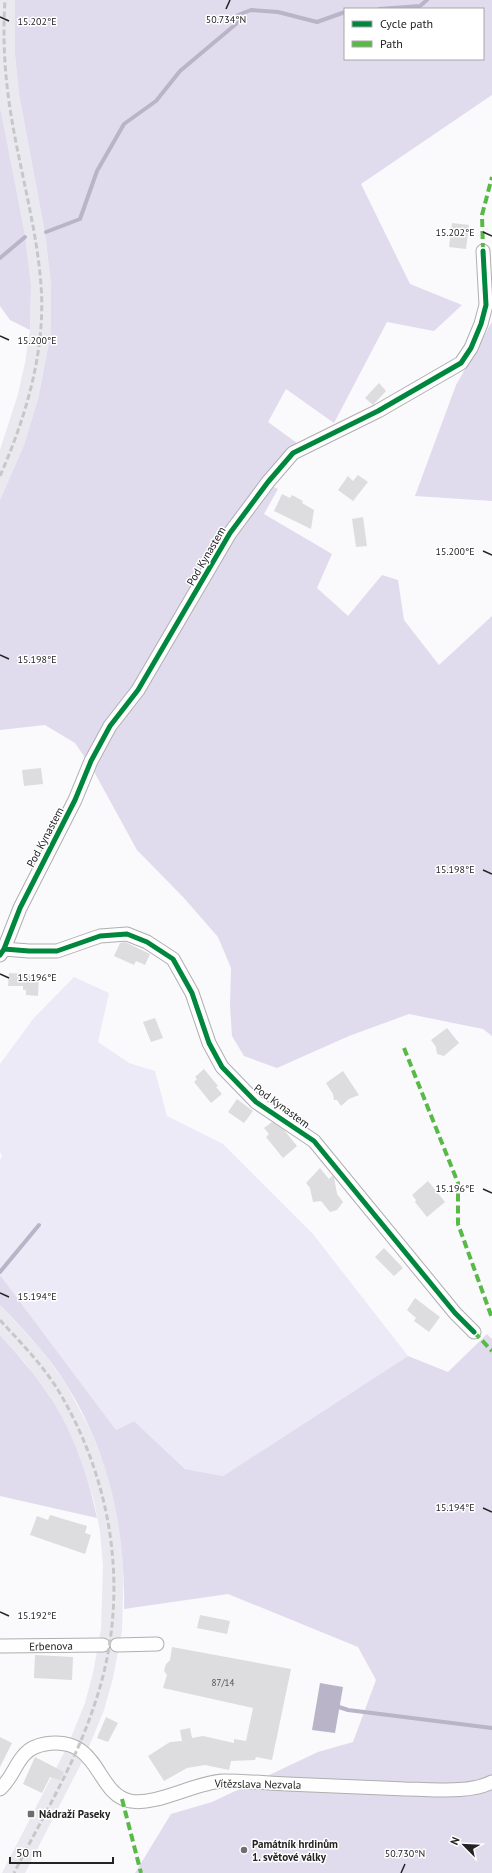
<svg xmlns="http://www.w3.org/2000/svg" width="492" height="1873" font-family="'PT Sans',sans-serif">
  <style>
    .built { fill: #ebe9f0 }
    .green { fill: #edeaf7 }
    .forest { fill: #e1dbee; fill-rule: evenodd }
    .water { fill: #bab4c9 }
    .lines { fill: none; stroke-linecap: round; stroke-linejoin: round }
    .stream { stroke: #bab4c9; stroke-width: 4 }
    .building { fill: #dddcde }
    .street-casing { stroke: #afafb0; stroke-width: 15 }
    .street { stroke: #fefefe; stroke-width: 13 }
    .rail { stroke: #c7c7c8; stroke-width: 3; stroke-dasharray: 6 3; stroke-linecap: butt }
    .quiet { stroke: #58b947; stroke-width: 4; stroke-dasharray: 8 4; stroke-linecap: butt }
    .cycleway-casing { stroke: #fff; stroke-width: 8 }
    .cycleway { stroke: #00873e; stroke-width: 5 }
    .ticks { fill: none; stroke: #232324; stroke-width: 1.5 }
    .poi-dot { fill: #6e6e6f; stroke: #fff; stroke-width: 1.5 }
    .labels { text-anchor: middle; stroke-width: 3; stroke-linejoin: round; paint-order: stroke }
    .number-label { font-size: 9px; fill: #525152 }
    .street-label { font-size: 11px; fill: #232324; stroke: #fff }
    .poi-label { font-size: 11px; font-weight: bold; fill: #232324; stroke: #fff; text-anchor: start }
    .ticks-label { font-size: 10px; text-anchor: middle; fill: #232324; stroke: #fff; stroke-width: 3; stroke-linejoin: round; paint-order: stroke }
  </style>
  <rect width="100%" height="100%" fill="#faf9fb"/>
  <!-- built -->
  <path class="built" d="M0 0H15V55L19 94 45 233 51 286V332L38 399 24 445 0 500V450L18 394 25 363 30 330 31 287 0 107Z
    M0 1305 42 1351 66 1384 91 1431 104 1463 114 1496 120 1528 124 1565 122 1631 113 1678 104 1710 86 1754 25 1873H2L68 1745 85 1703 93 1673 101 1629 103 1566 100 1531 94 1501 79 1455 49 1395 26 1364 0 1335Z"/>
  <!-- green -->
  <path class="green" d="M74 977 109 993 98 1042 129 1063 155 1071 167 1116 223 1144 313 1234 408 1356 223 1476 185 1469 134 1421 116 1430 0 1275V1159L2 1157 0 1151V1064L33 1019Z"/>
  <!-- forest -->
  <path class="forest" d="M15 0H492V95L361 184 410 284 462 305 434 331 387 322 334 423 286 389 268 422 297 443 277 461 252 496 136 685 86 759 75 743 45 725 0 730V500L24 445 38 399 51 332V285L45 233 19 94 15 55ZM345 9H483V59H345Z
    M0 107 25 236 31 287 30 330 10 320 0 306Z
    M492 322V501L415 496 456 385Z
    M270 485 278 489 264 514 332 554 317 588 348 616 382 575 398 580 404 620 439 665 492 616V1036L483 1029 409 1014 349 1036 277 1068 244 1056 232 1036 230 1006 231 968 218 937 184 898 137 850 92 768 113 729 236 533Z
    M0 1275 116 1430 134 1421 185 1469 223 1476 408 1356 448 1372 487 1334 492 1339V1873H135L171 1814 212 1802 318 1752 353 1742 376 1680 358 1647 228 1594 124 1609C126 1529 109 1452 66 1384 48 1355 23 1329 0 1305Z
    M0 1335C17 1354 34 1373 48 1394 73 1431 88 1475 97 1518L0 1496Z"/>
  <!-- water -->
  <path class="water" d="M320 1683 343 1687 335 1733 312 1730Z"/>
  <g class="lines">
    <!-- stream -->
    <path class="stream" d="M379 9 420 6 427 0
      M46 232 80 219 97 171 124 124 156 101 180 71 236 24 238 15 251 10 278 12 317 22 345 12
      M0 258 25 237
      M0 1272 39 1225
      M336 1706 348 1710 492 1728"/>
  </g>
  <!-- building -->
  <path class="building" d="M452 223 469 225 466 249 449 247Z
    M379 383 386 391 373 405 365 398Z
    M358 475 368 482 353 501 338 490 348 476 353 481Z
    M282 494 290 498 292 495 303 501 302 503 314 510 311 529 274 511Z
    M363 517 367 546 356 547 352 519Z
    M41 768 43 784 24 786 22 770Z
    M125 942 150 954 145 965 136 961 134 965 114 956 120 943Z
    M9 973 39 975 38 996 26 995V990H23V986H8Z
    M155 1018 163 1038 151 1042 143 1022Z
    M447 1028 459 1043 444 1056 437 1054 436 1047 431 1040Z
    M204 1069 218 1086 216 1087 222 1094 211 1103 194 1082 197 1079 195 1077Z
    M343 1071 359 1095 349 1099 341 1106 337 1100H334L333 1094 326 1083Z
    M237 1099 253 1111 244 1123 228 1112Z
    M272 1122 284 1130 297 1146 283 1158 266 1137 269 1134 264 1128Z
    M320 1168 329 1179 332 1176 334 1177 337 1194 343 1202 337 1210 330 1212 321 1201 313 1202 310 1188 306 1183Z
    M428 1181 445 1202 427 1217 415 1202 416 1200 412 1195Z
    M384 1248 403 1268 394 1276 375 1257Z
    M415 1298 440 1317 429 1332 414 1321 416 1318 407 1310Z
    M50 1515 87 1526 85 1533 91 1535 85 1554 30 1535 37 1516 48 1520Z
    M200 1615 230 1621 227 1634 197 1628Z
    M172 1647 291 1669 272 1760 256 1757 255 1760 231 1761 229 1770 205 1765 187 1768 164 1781 148 1756 170 1742 182 1741 180 1730 190 1728 192 1738 203 1736 234 1743V1739L246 1741 253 1708 163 1688 167 1675 164 1671 166 1664 170 1660Z
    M35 1655 73 1657 72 1680 34 1678Z
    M106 1717 118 1723 108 1742 97 1738Z
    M0 1737 12 1743 0 1767Z
    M35 1757 64 1772 60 1780 50 1777 42 1793 23 1784Z"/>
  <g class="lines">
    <defs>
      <path id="street" d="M4 949 20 908 75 800 91 761 110 726 138 690 230 533 268 482 293 453 378 411 461 363 471 348 481 324 486 305 483 251
        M0 955 4 949 29 951H57L100 936 127 934 147 942 173 959 192 993 209 1043 222 1067 256 1102 314 1141 455 1313 474 1332
        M117 1645 157 1644
        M0 1646 103 1645
        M0 1789C18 1773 16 1749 45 1744 101 1735 95 1794 130 1801 157 1806 195 1782 224 1781 245 1781 266 1783 287 1784 327 1786 366 1787 405 1789 431 1789 469 1794 492 1782"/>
    </defs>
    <!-- street casing -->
    <use href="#street" class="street-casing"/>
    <!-- street -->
    <use href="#street" class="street"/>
    <!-- rail -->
    <path class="rail" d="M0 476C26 417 46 350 41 285 36 220 16 158 8 94 4 62 3 32 5 0
      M0 1320C20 1342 42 1364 58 1390 115 1485 131 1600 94 1706 75 1764 42 1818 14 1873"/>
    <!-- quiet -->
    <path class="quiet" d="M483 251 482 215 492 177
      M404 1048 458 1183V1224L492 1318
      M474 1332 492 1351
      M122 1799 141 1873"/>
    <defs>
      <path id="cycleway" d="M4 949 20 908 75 800 91 761 110 726 138 690 230 533 268 482 293 453 378 411 461 363 471 348 481 324 486 305 483 251
        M0 955 4 949 29 951H57L100 936 127 934 147 942 173 959 192 993 209 1043 222 1067 256 1102 314 1141 455 1313 474 1332"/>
    </defs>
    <!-- cycleway casing -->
    <use href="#cycleway" class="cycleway-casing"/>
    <!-- cycleway -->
    <use href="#cycleway" class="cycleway"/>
  </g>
  <!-- ticks -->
  <path class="ticks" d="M226 9 230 0M0 17 9 21M483 232 492 236M0 336 9 340M483 551 492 555M0 655 9 659M483 870 492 874M0 974 9 978M483 1189 492 1193M0 1293 9 1297M483 1508 492 1512M0 1612 9 1616M401 1873 405 1864"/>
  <!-- markers -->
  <g class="poi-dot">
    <rect x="27" y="1810" width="8" height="8" rx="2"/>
    <circle cx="244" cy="1850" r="4"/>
  </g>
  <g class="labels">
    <!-- number labels -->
    <g class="number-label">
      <text x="223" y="1686">87/14</text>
    </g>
    <!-- street labels -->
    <g class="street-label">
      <text transform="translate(206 556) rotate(-60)" y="4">Pod Kynastem</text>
      <text transform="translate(45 837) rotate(-62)" y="4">Pod Kynastem</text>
      <text transform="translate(282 1106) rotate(36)" y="4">Pod Kynastem</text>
      <text transform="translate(51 1646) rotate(-1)" y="4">Erbenova</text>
      <text transform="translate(258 1784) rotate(1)" y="4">Vítězslava Nezvala</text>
    </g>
    <!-- poi labels -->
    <g class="poi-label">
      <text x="39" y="1818">Nádraží Paseky</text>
      <text x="252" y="1848">Památník hrdinům<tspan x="252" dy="13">1. světové války</tspan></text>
    </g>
  </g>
  <g class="ticks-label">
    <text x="226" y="23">50.734°N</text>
    <text x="37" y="25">15.202°E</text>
    <text x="455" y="236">15.202°E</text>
    <text x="37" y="344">15.200°E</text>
    <text x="455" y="555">15.200°E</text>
    <text x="37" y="663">15.198°E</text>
    <text x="455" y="873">15.198°E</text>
    <text x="37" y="981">15.196°E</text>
    <text x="455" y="1192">15.196°E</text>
    <text x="37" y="1300">15.194°E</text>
    <text x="455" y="1511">15.194°E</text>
    <text x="37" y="1619">15.192°E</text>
    <text x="405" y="1857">50.730°N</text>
  </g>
  <!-- legend -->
  <rect x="344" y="8" width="140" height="52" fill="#ffffff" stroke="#a7a7a7"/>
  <rect x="352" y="21" width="20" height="6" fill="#00873e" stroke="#a7a7a7"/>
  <text x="380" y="28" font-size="12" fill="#232324">Cycle path</text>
  <rect x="352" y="41" width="20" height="6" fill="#58b947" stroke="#a7a7a7"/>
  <text x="380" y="48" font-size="12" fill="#232324">Path</text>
  <!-- north arrow -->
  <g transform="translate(464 1845) rotate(294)" stroke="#ffffff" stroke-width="3" paint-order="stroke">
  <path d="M0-3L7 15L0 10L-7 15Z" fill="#232324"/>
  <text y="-6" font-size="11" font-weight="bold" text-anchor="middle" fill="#232324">N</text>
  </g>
  <!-- scale -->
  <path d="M10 1857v6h103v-6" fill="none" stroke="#232324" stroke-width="2"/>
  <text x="16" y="1857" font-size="12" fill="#232324" stroke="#ffffff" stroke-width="3" paint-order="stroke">50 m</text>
</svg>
